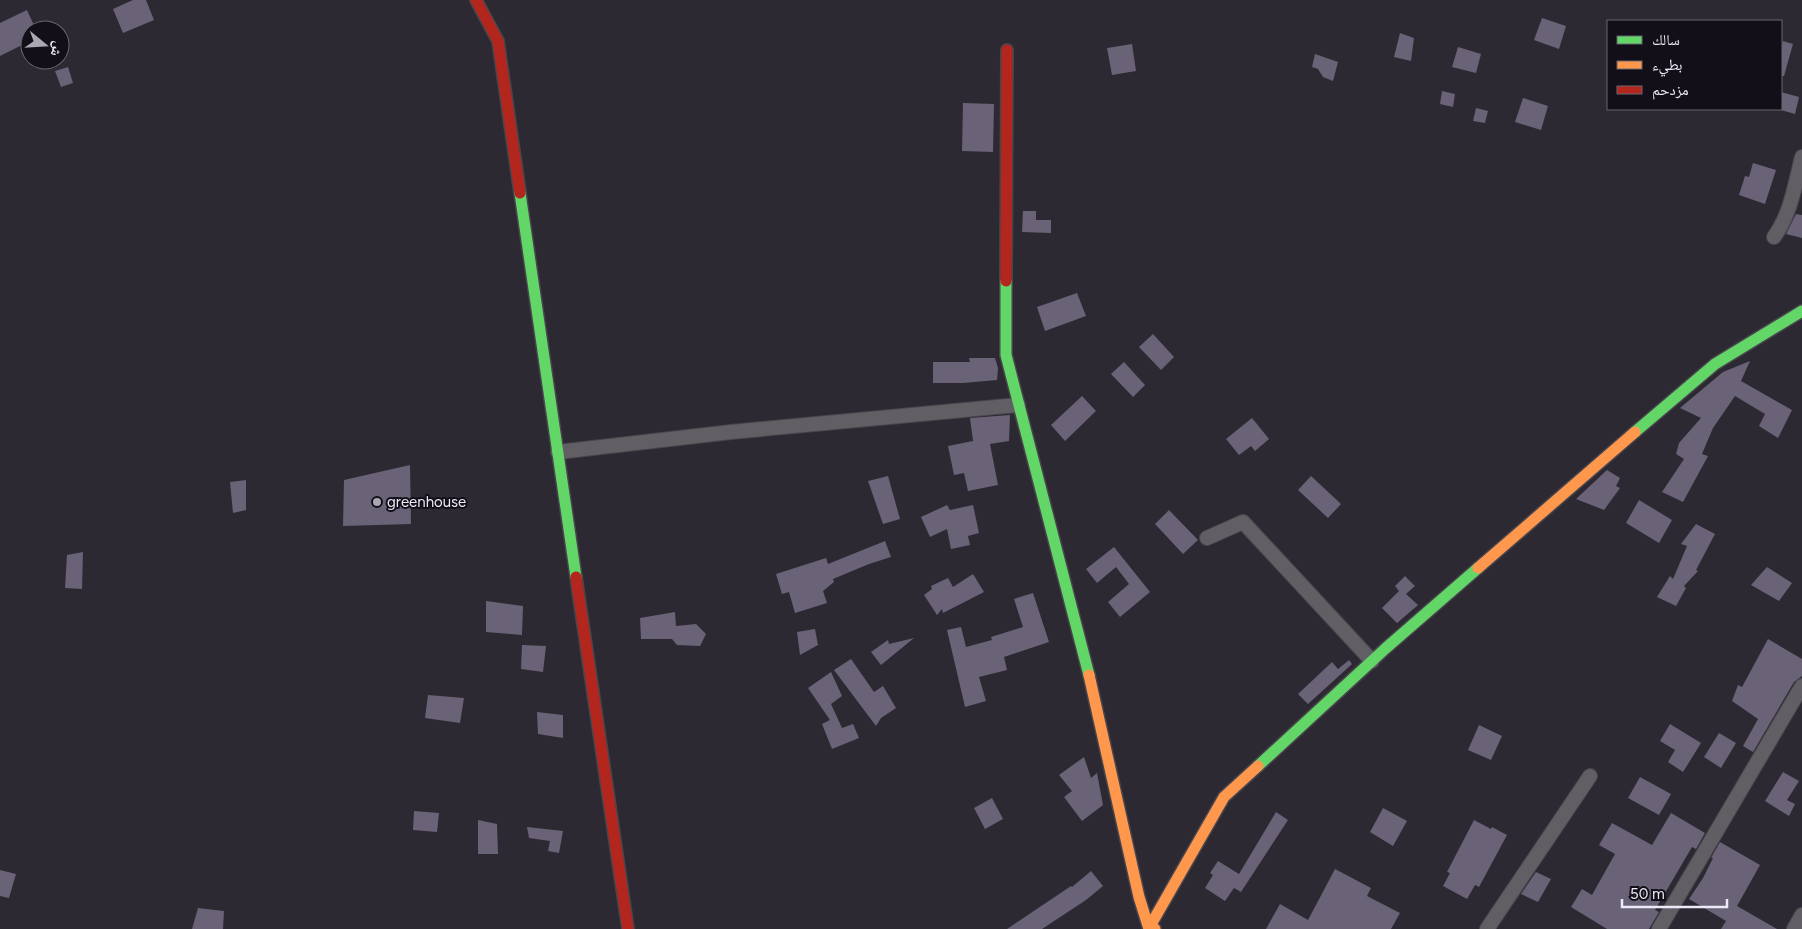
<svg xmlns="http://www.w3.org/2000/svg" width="1802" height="929" font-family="Figtree,'Noto Naskh Arabic',sans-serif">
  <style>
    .building { fill: #6a6276 }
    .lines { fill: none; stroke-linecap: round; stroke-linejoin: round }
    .street-casing { stroke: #48454d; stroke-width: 16 }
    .fast-casing { stroke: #48454d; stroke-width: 14 }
    .slow-casing { stroke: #48454d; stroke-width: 14 }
    .jam-casing { stroke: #48454d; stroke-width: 14 }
    .street { stroke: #615f63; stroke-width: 14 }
    .fast { stroke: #63d668; stroke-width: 11 }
    .slow { stroke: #ff974d; stroke-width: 11 }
    .jam { stroke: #b3261e; stroke-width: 11 }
    .poi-dot { fill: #aaa6b2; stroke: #130f18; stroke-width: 2 }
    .labels { text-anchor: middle; stroke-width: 4; stroke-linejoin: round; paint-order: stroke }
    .poi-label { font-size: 15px; fill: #ede9f6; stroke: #130f18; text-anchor: start }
  </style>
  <rect width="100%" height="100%" fill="#2d2933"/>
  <!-- building -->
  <path class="building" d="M133 0H146L154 20 123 33 113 9Z
    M27 10 36 30H30V41L0 56V23Z
    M1542 18 1566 26 1559 49 1534 40Z
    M1400 33 1414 38 1411 61 1394 57Z
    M1783 41 1793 44 1784 76H1781V48Z
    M1132 44 1136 71 1112 75 1107 48Z
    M1458 47 1481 54 1476 73 1452 67Z
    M1315 54 1338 62 1333 81 1323 77 1318 69 1312 67Z
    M68 67 73 83 61 87 55 71Z
    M1442 91 1455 94 1453 107 1440 104Z
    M1781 92 1799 97 1795 114 1781 110Z
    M1523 98 1548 106 1541 130 1515 122Z
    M963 103 994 104 993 152 962 151Z
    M1476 108 1488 111 1485 123 1473 121Z
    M1753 163 1776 170 1765 204 1739 195 1745 176 1749 177Z
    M1023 211H1036V220H1051V233L1022 232Z
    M1796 214 1802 215V238L1786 234Z
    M1077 293 1086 316 1045 331 1037 307Z
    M1153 334 1174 357 1161 370 1139 347Z
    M969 358H995L998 368 997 380 963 383H933V362H970Z
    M1750 361 1741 381 1792 410 1778 438 1759 426 1765 414 1735 396 1713 428 1702 454 1708 456 1683 502 1662 492 1684 459 1676 454 1679 443 1701 418 1680 408 1723 372Z
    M1124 362 1145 385 1133 397 1111 374Z
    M1082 396 1096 411 1065 441 1051 425Z
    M1010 415 1009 441 990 444 998 485 968 491 964 473 954 475 948 446 973 441 970 418Z
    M1252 418 1269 439 1255 451 1251 446 1239 455 1226 439Z
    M410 465 411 524 343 526 344 480Z
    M1607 470 1620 478 1616 486 1620 488 1604 510 1576 499Z
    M888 476 900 519 883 524 868 481Z
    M1311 476 1341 504 1328 518 1298 490Z
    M246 480V510L233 513 230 482Z
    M1639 500 1672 520 1659 543 1626 523Z
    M947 505 950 510 973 505 979 533 968 536 970 545 951 549 947 529 930 537 921 517Z
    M1169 510 1198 540 1183 554 1155 524Z
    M1696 524 1715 534 1696 570 1698 571 1684 586 1686 588 1676 606 1657 597 1670 576 1673 579 1687 546 1681 544Z
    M885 541 891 557 869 564 833 579 834 582 823 591 827 603 795 613 789 592 782 594 776 574 826 558 828 564Z
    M1114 547 1150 592 1120 617 1108 602 1129 584 1116 567 1097 583 1086 569Z
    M83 552 82 589 65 588 67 555Z
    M1767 567 1792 583 1779 601 1751 585Z
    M973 574 984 592 943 613 942 609 937 615 924 595 932 589 931 586 948 578 953 587Z
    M1405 576 1415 586 1406 594 1418 605 1397 623 1382 608 1399 591 1395 586Z
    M1033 593 1049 642 1004 657 1007 670 979 677 986 701 965 707 947 630 961 627 966 647 992 640 991 637 1023 627 1014 599Z
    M486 601 523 606 522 635 486 632Z
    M675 612 676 626 696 624 706 634 700 646 677 645 672 639H641L640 618Z
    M815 629 818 645 800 655 797 632Z
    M914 638 881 665 871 652 888 640 889 644Z
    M1768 639 1802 659V676L1794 682 1753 752 1743 746 1758 719 1732 701 1738 685 1742 687Z
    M522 645 546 646 543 672 521 669Z
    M851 659 874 692 883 686 896 708 881 718 876 726 834 670Z
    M1349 660 1352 664 1308 704 1298 694 1332 662 1338 669Z
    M831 672 842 696 831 704 842 728 853 724 859 738 832 749 822 724 830 720 808 688Z
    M428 695 464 698 460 723 425 718Z
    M537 712 563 715V738L538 734Z
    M1670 724 1701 743 1683 772 1668 762 1675 750 1660 741Z
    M1479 725 1502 736 1491 760 1468 750Z
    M1719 733 1736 743 1721 768 1704 757Z
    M1084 757 1091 778 1097 773 1103 805 1082 821 1064 797 1072 791 1059 775Z
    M1783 772 1799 781 1787 800 1795 804 1789 816 1765 801Z
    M1640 777 1671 794 1659 815 1628 798Z
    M992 798 1003 819 985 829 974 808Z
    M1383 808 1407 821 1393 846 1370 832Z
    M414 811 439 813 437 832 413 830Z
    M1276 812 1288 820 1241 892 1234 888 1225 901 1205 888 1213 875 1210 873 1218 861 1239 874Z
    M1671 813 1705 833 1696 849 1692 847 1655 910 1659 912 1649 929H1607L1571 907 1582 889 1592 895 1615 854 1599 845 1612 823 1652 845Z
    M478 820 497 824 498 854H478Z
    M1474 820 1491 829 1492 827 1507 835 1479 887 1475 885 1467 899 1443 886 1450 873 1447 872Z
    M527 827 563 831 559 853 548 851 550 841 529 838Z
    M1720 842 1760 865 1737 906 1777 929H1721L1726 921 1689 899 1703 878 1713 858H1711Z
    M1335 869 1371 888 1367 896 1400 913 1391 929H1266L1280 904 1308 920Z
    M0 870 16 874 9 898 0 896Z
    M1091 871 1103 886 1086 900 1042 929H1007L1071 886 1072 887Z
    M1536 872 1551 879 1538 902 1521 894Z
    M198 908 224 911 223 929H192Z"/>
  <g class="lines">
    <defs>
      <path id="street" d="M1774 237C1791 214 1795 184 1802 157
        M558 452 731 432 1018 405
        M1207 538 1243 522 1372 661
        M1487 929 1590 776
        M1659 929 1802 686
        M1794 929 1802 915"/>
      <path id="fast" d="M520 193 576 577
        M1006 281V355L1089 675
        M1635 432 1715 364 1802 311
        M1258 766 1386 648 1478 568"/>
      <path id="slow" d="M1478 568 1635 432
        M1089 675 1139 897 1149 929
        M1155 929 1149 928 1224 797 1258 766"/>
      <path id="jam" d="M476 0 498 41 520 193
        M1006 281 1007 50
        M576 577 628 929"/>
    </defs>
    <!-- street casing -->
    <use href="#street" class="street-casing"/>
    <!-- fast casing -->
    <use href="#fast" class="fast-casing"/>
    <!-- slow casing -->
    <use href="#slow" class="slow-casing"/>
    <!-- jam casing -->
    <use href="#jam" class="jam-casing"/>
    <!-- street -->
    <use href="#street" class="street"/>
    <!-- fast -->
    <use href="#fast" class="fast"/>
    <!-- slow -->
    <use href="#slow" class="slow"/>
    <!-- jam -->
    <use href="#jam" class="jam"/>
  </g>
  <!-- markers -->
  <circle class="poi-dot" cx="377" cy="502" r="5"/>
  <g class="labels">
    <!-- poi labels -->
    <g class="poi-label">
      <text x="387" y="507">greenhouse</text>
    </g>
  </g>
  <!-- legend -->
  <rect x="1607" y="20" width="175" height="90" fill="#130f18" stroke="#6a6671"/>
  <rect x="1617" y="36" width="25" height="8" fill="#63d668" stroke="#6a6671"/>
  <text x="1652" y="45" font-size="15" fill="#ede9f6">سالك</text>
  <rect x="1617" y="61" width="25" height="8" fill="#ff974d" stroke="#6a6671"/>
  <text x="1652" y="70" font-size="15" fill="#ede9f6">بطيء</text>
  <rect x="1617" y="86" width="25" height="8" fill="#b3261e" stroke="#6a6671"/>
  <text x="1652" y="95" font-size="15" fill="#ede9f6">مزدحم</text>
  <!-- north arrow -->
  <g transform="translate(45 45) rotate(108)"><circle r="24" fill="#130f18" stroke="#6a6671"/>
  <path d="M0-4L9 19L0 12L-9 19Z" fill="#aaa6b2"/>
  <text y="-8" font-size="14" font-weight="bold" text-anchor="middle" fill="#ede9f6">ش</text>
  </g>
  <!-- scale -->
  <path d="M1622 899v8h105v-8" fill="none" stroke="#ede9f6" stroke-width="2.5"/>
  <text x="1630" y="899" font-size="15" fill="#ede9f6" stroke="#130f18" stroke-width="4" paint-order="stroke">50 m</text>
</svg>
